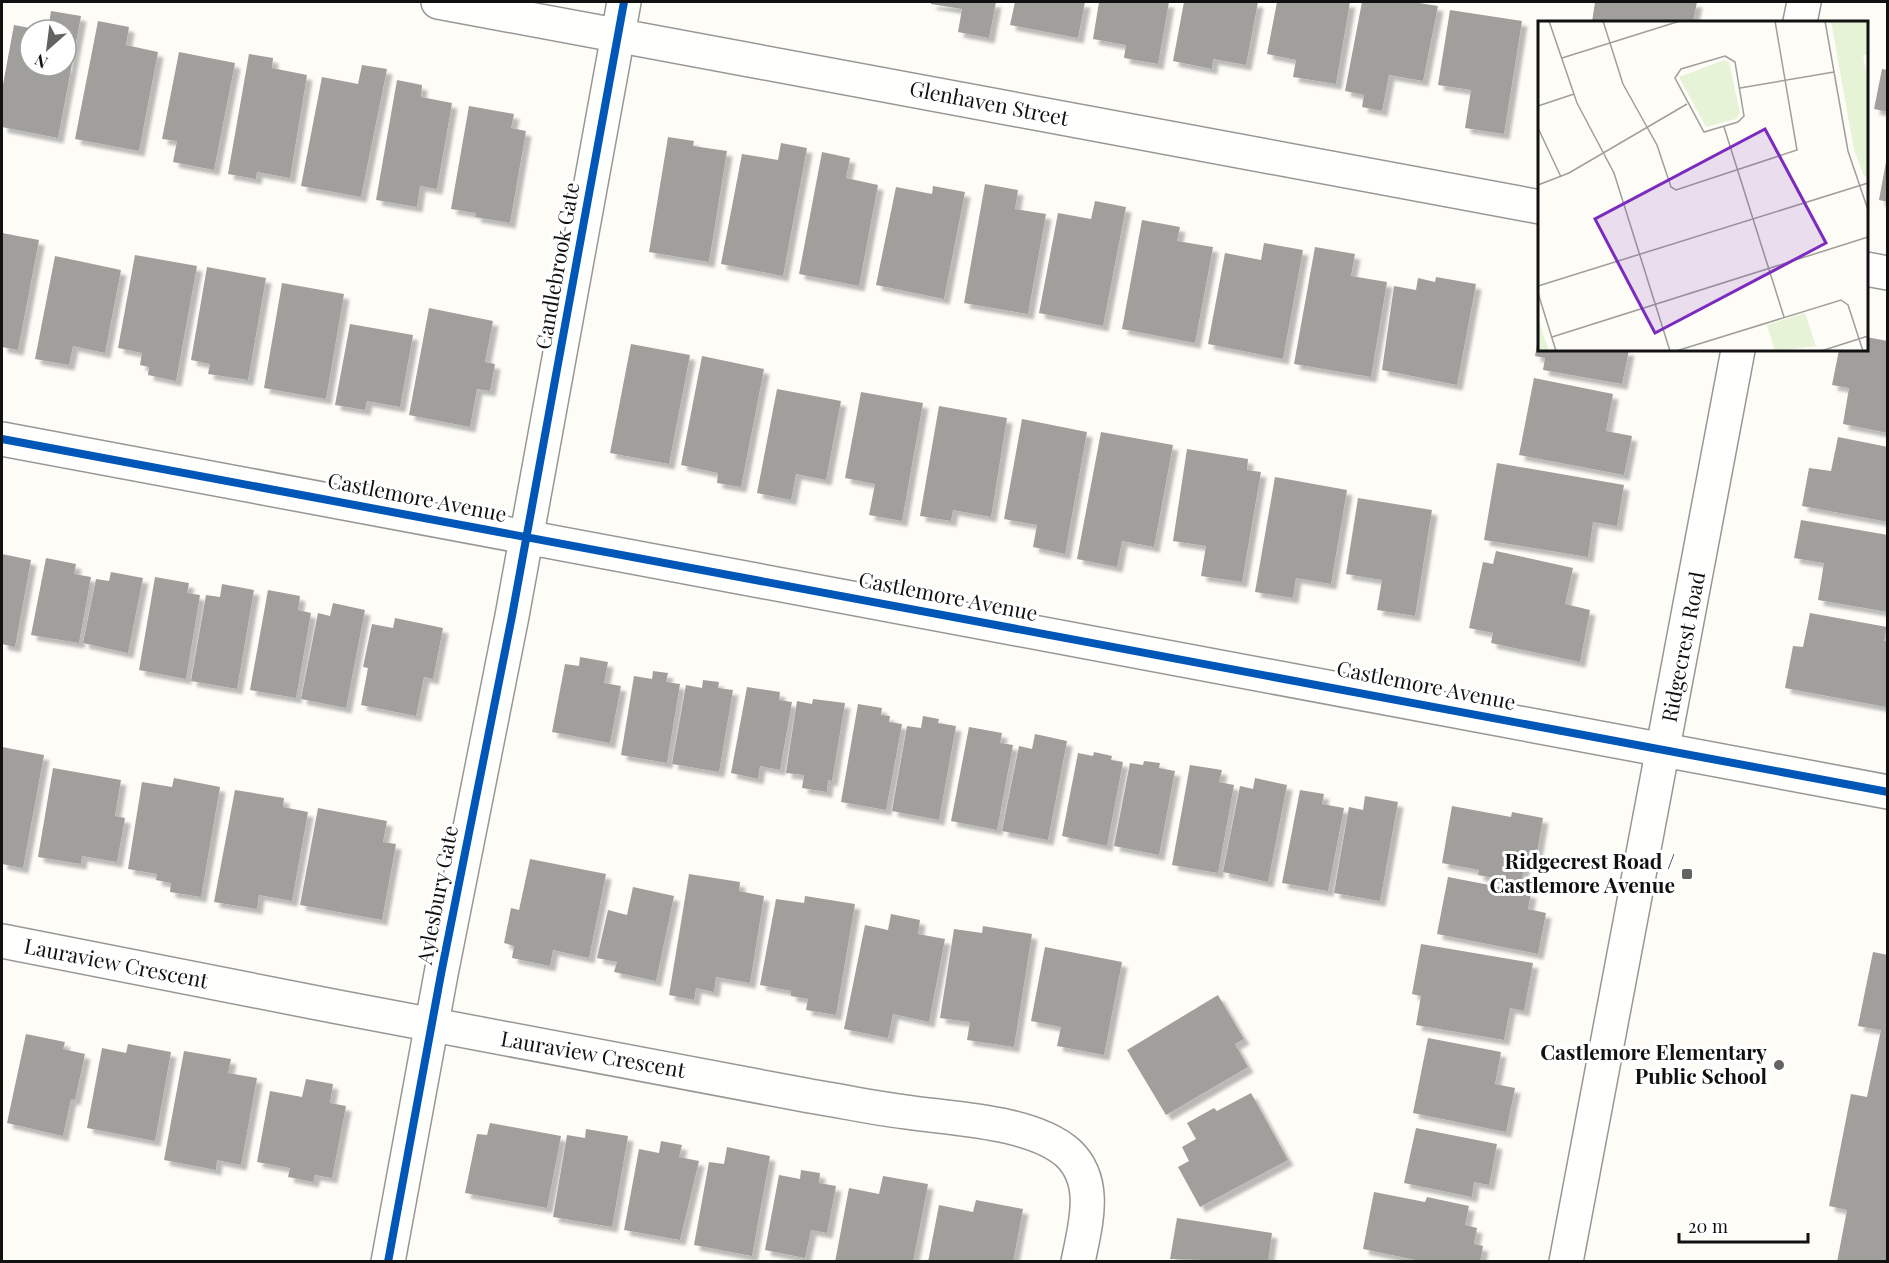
<svg xmlns="http://www.w3.org/2000/svg" width="1889" height="1263" font-family="'Playfair Display',serif">
  <style>
    .building { fill: #a19f9c; filter: url(#shadow) }
    .lines { fill: none; stroke-linecap: round; stroke-linejoin: round }
    .minor-casing { stroke: #979795; stroke-width: 36 }
    .tertiary-casing { stroke: #979795; stroke-width: 36 }
    .minor { stroke: #fffffe; stroke-width: 33 }
    .tertiary { stroke: #fffffe; stroke-width: 33 }
    .cycleway-casing { stroke: #fff; stroke-width: 11 }
    .cycleway { stroke: #0057b8; stroke-width: 8 }
    .poi-dot { fill: #646362; stroke: #fff; stroke-width: 2 }
    .labels { text-anchor: middle; stroke-width: 6; stroke-linejoin: round; paint-order: stroke }
    .street-label { font-size: 21px; fill: #111; stroke: #fff }
    .poi-label { font-size: 21px; font-weight: bold; fill: #111; stroke: #fff; text-anchor: end }
    .inset-road { fill: none; stroke: #9f9e9b; stroke-width: 1.5 }
    .view { fill: #7b2cbf; fill-opacity: 0.15; stroke: #7b2cbf; stroke-width: 3 }
    .inset-edge { fill: none; stroke: #111; stroke-width: 3 }
  </style>
  <defs>
    <filter id="shadow"><feDropShadow dx="5.5" dy="5.5" stdDeviation="1.5" flood-color="#0004"/></filter>
  </defs>
  <rect width="100%" height="100%" fill="#fdfcf7"/>
  <!-- building -->
  <path class="building" d="M931 2H996L989 38 958 32 962 9 931 4Z
    M1015 2H1085L1078 38 1010 25Z
    M1099 2H1169L1158 64 1124 58 1126 45 1093 39Z
    M1184 2H1258L1246 65 1213 59 1212 69 1173 61Z
    M1277 2H1350L1336 84 1293 77 1296 60 1267 54Z
    M1362 2H1413L1438 6 1423 81 1389 75 1382 111 1362 107 1364 95 1345 91Z
    M1595 2H1697L1693 22H1592Z
    M1450 10 1522 21 1504 134 1465 128 1471 90 1438 85Z
    M51 11 81 16 58 138 2 127V90L14 25 35 29 30 30V66H66V30H48Z
    M98 21 129 27 126 45 158 52 139 151 75 139Z
    M179 52 235 63 214 170 173 162 177 141 162 139Z
    M249 54 273 58 272 68 307 75 290 178 257 172 256 179 228 174Z
    M362 65 387 69 361 197 301 186 322 77 358 84Z
    M1882 69 1888 70V112L1874 109Z
    M397 80 422 85 421 97 452 103 437 189 420 186 417 207 376 200Z
    M469 106 514 114 511 128 526 131 510 223 475 217 476 213 451 209Z
    M668 137 694 141 693 146 727 151 709 262 649 252Z
    M781 143 807 148 783 276 721 264 742 154 778 160Z
    M822 152 850 158 846 178 878 185 859 286 799 274Z
    M1886 162H1888V202L1879 200Z
    M985 184 1018 190 1015 209 1046 214 1028 314 964 303Z
    M933 186 965 192 944 299 876 285 896 187 932 194Z
    M1095 201 1126 207 1103 326 1039 313 1058 213 1091 219Z
    M1142 220 1180 227 1177 241 1213 247 1195 343 1122 329Z
    M2 233 39 240 18 350 2 347Z
    M1264 243 1303 250 1283 359 1208 344 1225 253 1261 260Z
    M1315 247 1355 254 1351 276 1387 282 1371 377 1294 364Z
    M135 255 197 266 176 381 148 375 149 367 140 365 142 353 118 348Z
    M55 256 121 270 105 353 73 346 69 365 35 359Z
    M207 267 266 278 248 380 208 374 210 364 191 360Z
    M1436 277 1476 284 1457 385 1382 370 1394 286 1416 290 1418 278 1435 282Z
    M282 283 344 294 326 399 264 388Z
    M429 308 493 321 485 362 495 364 490 391 477 389 470 427 409 415Z
    M350 324 413 335 400 407 367 401 365 410 335 405Z
    M1866 337 1888 341V433L1843 424 1849 388 1832 385 1839 350H1866Z
    M1538 339 1540 350H1629L1622 384 1543 370 1545 358 1535 356Z
    M631 344 690 355 669 464 610 453Z
    M702 356 764 369 741 487 717 483 718 473 681 465Z
    M1534 378 1613 394 1606 431 1632 436 1624 475 1519 455Z
    M777 389 841 401 826 480 796 474 791 500 757 493Z
    M861 392 923 403 902 521 869 515 875 484 845 478Z
    M939 406 1007 418 991 517 953 510 951 521 920 516Z
    M1022 419 1087 432 1065 554 1033 547 1037 525 1004 519Z
    M1101 432 1173 445 1154 547 1122 541 1117 567 1077 559Z
    M1838 437 1888 447V522L1802 506 1809 468 1831 471Z
    M1187 449 1248 459 1247 470 1261 472 1242 582 1201 576 1206 546 1173 541Z
    M1497 463 1624 485 1617 526 1593 522 1588 557 1484 540Z
    M1275 477 1347 490 1331 584 1296 578 1293 598 1255 592Z
    M1358 498 1432 510 1415 616 1377 610 1382 580 1346 574Z
    M1801 520 1888 535V612L1818 600 1824 563 1794 558Z
    M1496 551 1573 568 1565 604 1590 610 1580 662 1491 643 1493 633 1469 628 1483 562 1493 564Z
    M2 554 31 560 15 647 2 644Z
    M46 558 76 564 74 574 91 577 79 643 31 635Z
    M111 572 143 578 128 653 83 643 96 579 109 581Z
    M155 577 189 583 187 593 200 595 186 679 139 670Z
    M222 584 254 590 237 689 191 681 206 595 220 597Z
    M268 590 300 596 298 610 311 613 296 698 250 690Z
    M333 603 365 610 346 708 301 699 318 613 330 616Z
    M1810 613 1887 627 1884 641H1888L1886 707 1785 688 1793 646 1803 647Z
    M395 618 443 628 433 679 424 677 416 716 361 705 368 668 363 667 372 624 393 628Z
    M580 657 608 662 604 683 621 686 610 743 552 732 565 664 579 666Z
    M653 671 668 673 666 682 680 684 667 763 621 755 634 676 652 679Z
    M703 680 719 682 718 688 733 690 719 772 672 764 686 685 702 688Z
    M747 687 780 692 779 700 792 702 780 770 760 766 758 779 731 773Z
    M813 699 845 703 832 781 828 780 827 792 802 788 804 775 786 773 797 701 812 704Z
    M858 704 882 708 881 715 890 716 889 722 902 724 886 810 841 802Z
    M923 716 939 719 938 723 956 726 939 820 892 811 907 726 921 728Z
    M969 727 1002 733 1000 743 1013 745 997 830 951 821Z
    M1035 734 1067 741 1048 840 1002 831 1019 746 1032 749Z
    M2 747 44 755 23 868 2 864Z
    M1094 752 1112 756 1111 760 1123 762 1107 846 1062 836 1078 753 1093 756Z
    M1144 761 1160 763 1159 768 1175 771 1159 855 1114 846 1130 763 1143 765Z
    M1190 765 1222 770 1219 782 1234 785 1218 873 1172 865Z
    M53 768 121 780 115 816 125 818 117 862 82 856 81 864 38 857Z
    M174 778 220 787 201 897 170 892 171 883 156 880 157 874 128 869 142 782 172 787Z
    M1255 778 1287 785 1268 882 1223 872 1240 786 1253 789Z
    M235 790 284 798 283 807 308 812 292 901 259 895 257 909 214 902Z
    M1300 790 1324 794 1322 804 1344 808 1328 891 1282 883Z
    M1365 796 1398 802 1380 901 1334 893 1349 807 1363 810Z
    M1452 806 1511 817 1512 812 1543 818 1535 864 1525 863 1521 883 1478 875 1479 870 1442 863Z
    M318 808 387 821 383 842 396 844 382 920 300 905Z
    M530 859 606 874 589 958 553 950 550 966 512 958 514 946 504 943 511 908 519 910Z
    M689 874 740 882 739 891 764 896 750 983 716 977 714 992 696 988 694 1000 669 995Z
    M1448 877 1531 893 1528 909 1546 913 1538 954 1437 934Z
    M633 887 674 896 656 981 614 972 617 962 597 958 608 910 627 915Z
    M805 896 855 904 836 1015 806 1010 808 999 791 996V991L760 985 776 899 804 903Z
    M891 914 920 920 918 934 945 939 929 1022 893 1014 888 1038 844 1029 865 925 888 930Z
    M983 926 1032 934 1014 1047 967 1040 970 1022 940 1018 954 929 982 933Z
    M1421 944 1533 963 1524 1011 1510 1008 1504 1040 1416 1025 1421 996 1412 994Z
    M1045 947 1122 962 1104 1055 1057 1046 1061 1027 1031 1021Z
    M1873 952 1888 955V1262H1837L1847 1210 1829 1206 1851 1094 1867 1097 1881 1030 1858 1026Z
    M1218 995 1244 1039 1235 1044 1248 1067 1166 1115 1127 1050Z
    M26 1034 65 1042 63 1049 85 1054 75 1100 71 1099 63 1136 7 1123Z
    M1428 1038 1501 1052 1495 1084 1515 1088 1506 1132 1413 1113Z
    M128 1044 171 1052 155 1141 87 1128 102 1048 126 1053Z
    M184 1051 231 1059 228 1073 257 1078 241 1165 217 1160 216 1170 164 1160Z
    M306 1079 333 1084 330 1103 346 1106 332 1178 315 1175 313 1182 288 1177 290 1168 257 1162 270 1091 302 1097Z
    M1251 1093 1288 1160 1200 1207 1178 1167 1189 1161 1182 1147 1196 1139 1187 1123 1214 1108 1217 1111Z
    M490 1123 561 1136 547 1208 465 1193 477 1134 487 1135Z
    M1416 1128 1497 1144 1489 1185 1474 1182 1472 1197 1404 1183Z
    M586 1129 628 1136 612 1227 553 1217 567 1135 585 1138Z
    M661 1141 682 1145 679 1157 699 1161 680 1240 624 1230 639 1149 659 1153Z
    M727 1147 770 1156 752 1256 694 1245 709 1162 724 1164Z
    M801 1170 820 1173 819 1183 836 1186 827 1233 811 1230 805 1258 765 1250 779 1175 800 1179Z
    M883 1176 928 1184 913 1262H835L849 1188 879 1194Z
    M1374 1192 1425 1202 1427 1197 1469 1206 1465 1225 1477 1228 1474 1244 1483 1246 1480 1262H1425L1363 1249Z
    M976 1200 1023 1209 1013 1262H928L939 1205 973 1212Z
    M1177 1218 1272 1233 1268 1262 1170 1259Z"/>
  <g class="lines">
    <defs>
      <path id="minor" d="M438 2 1540 207
        M1800 22 1804 2
        M1866 269 1888 273
        M2 941C271 995 540 1046 810 1096 842 1101 874 1108 906 1112 952 1119 1032 1121 1068 1153 1099 1182 1085 1226 1078 1262
        M388 1262 441 974 512 616 624 2
        M1566 1262 1738 350"/>
      <path id="tertiary" d="M2 439 1888 792"/>
    </defs>
    <!-- minor casing -->
    <use href="#minor" class="minor-casing"/>
    <!-- tertiary casing -->
    <use href="#tertiary" class="tertiary-casing"/>
    <!-- minor -->
    <use href="#minor" class="minor"/>
    <!-- tertiary -->
    <use href="#tertiary" class="tertiary"/>
    <defs>
      <path id="cycleway" d="M2 439 1888 792
        M388 1262 441 974 512 616 624 2"/>
    </defs>
    <!-- cycleway casing -->
    <use href="#cycleway" class="cycleway-casing"/>
    <!-- cycleway -->
    <use href="#cycleway" class="cycleway"/>
  </g>
  <!-- markers -->
  <g class="poi-dot">
    <rect x="1681" y="868" width="12" height="12" rx="3"/>
    <circle cx="1779" cy="1065" r="6"/>
  </g>
  <g class="labels">
    <!-- street labels -->
    <g class="street-label">
      <text transform="translate(989 104) rotate(11)" y="7">Glenhaven Street</text>
      <text transform="translate(558 266) rotate(-80)" y="7">Candlebrook Gate</text>
      <text transform="translate(417 498) rotate(11)" y="7">Castlemore Avenue</text>
      <text transform="translate(948 597) rotate(11)" y="7">Castlemore Avenue</text>
      <text transform="translate(1684 647) rotate(-79)" y="7">Ridgecrest Road</text>
      <text transform="translate(1426 686) rotate(11)" y="7">Castlemore Avenue</text>
      <text transform="translate(438 895) rotate(-79)" y="7">Aylesbury Gate</text>
      <text transform="translate(116 964) rotate(11)" y="7">Lauraview Crescent</text>
      <text transform="translate(593 1055) rotate(10)" y="7">Lauraview Crescent</text>
    </g>
    <!-- poi labels -->
    <g class="poi-label">
      <text x="1675" y="869">Ridgecrest Road /<tspan x="1675" dy="24">Castlemore Avenue</tspan></text>
      <text x="1767" y="1060">Castlemore Elementary<tspan x="1767" dy="24">Public School</tspan></text>
    </g>
  </g>
  <!-- overview -->
  <g transform="translate(1538 21)">
    <rect width="330" height="330" fill="#fdfcf7"/>
    <path d="M293 0H330V33L325 34 330 61V154L326 155 316 129ZM186 39 191 41 202 92 198 98 168 106 141 56ZM267 292 278 325 237 330 229 304ZM0 296 4 310 11 330H0Z" fill="#e7f3d7"/>
    <path class="inset-road" d="M11 0 39 82 76 152 132 330M65 0 85 63 119 124 133 166 138 169 259 129 237 0M287 0 310 130 330 189M187 35 197 41 206 95 200 101 166 111 137 57 143 48ZM24 37 142 0M202 67 296 51M0 85 36 73M186 106 246 296M0 107 23 156M0 164 31 152 149 83M0 265 330 162M0 272 18 330M14 316 330 216M138 330 303 279 310 284 325 330M283 330 330 315"/>
    <path class="view" d="M227 108 288 222 117 312 57 198Z"/>
    <rect width="330" height="330" class="inset-edge"/>
  </g>
  <!-- border -->
  <rect width="1889" height="1263" fill="none" stroke="#111111" stroke-width="6"/>
  <!-- north arrow -->
  <g transform="translate(48 48) rotate(208)"><circle r="28" fill="#ffffff" stroke="#a0a0a0" stroke-width="1.5"/>
  <path d="M0-4.5L10 22L0 15L-10 22Z" fill="#646362"/>
  <text y="-9" font-size="16" font-weight="bold" text-anchor="middle" fill="#111111">N</text>
  </g>
  <!-- scale -->
  <path d="M1679 1233v9h129v-9" fill="none" stroke="#111111" stroke-width="3"/>
  <text x="1688" y="1233" font-size="18" fill="#111111" stroke="#ffffff" stroke-width="4.5" paint-order="stroke">20 m</text>
</svg>
